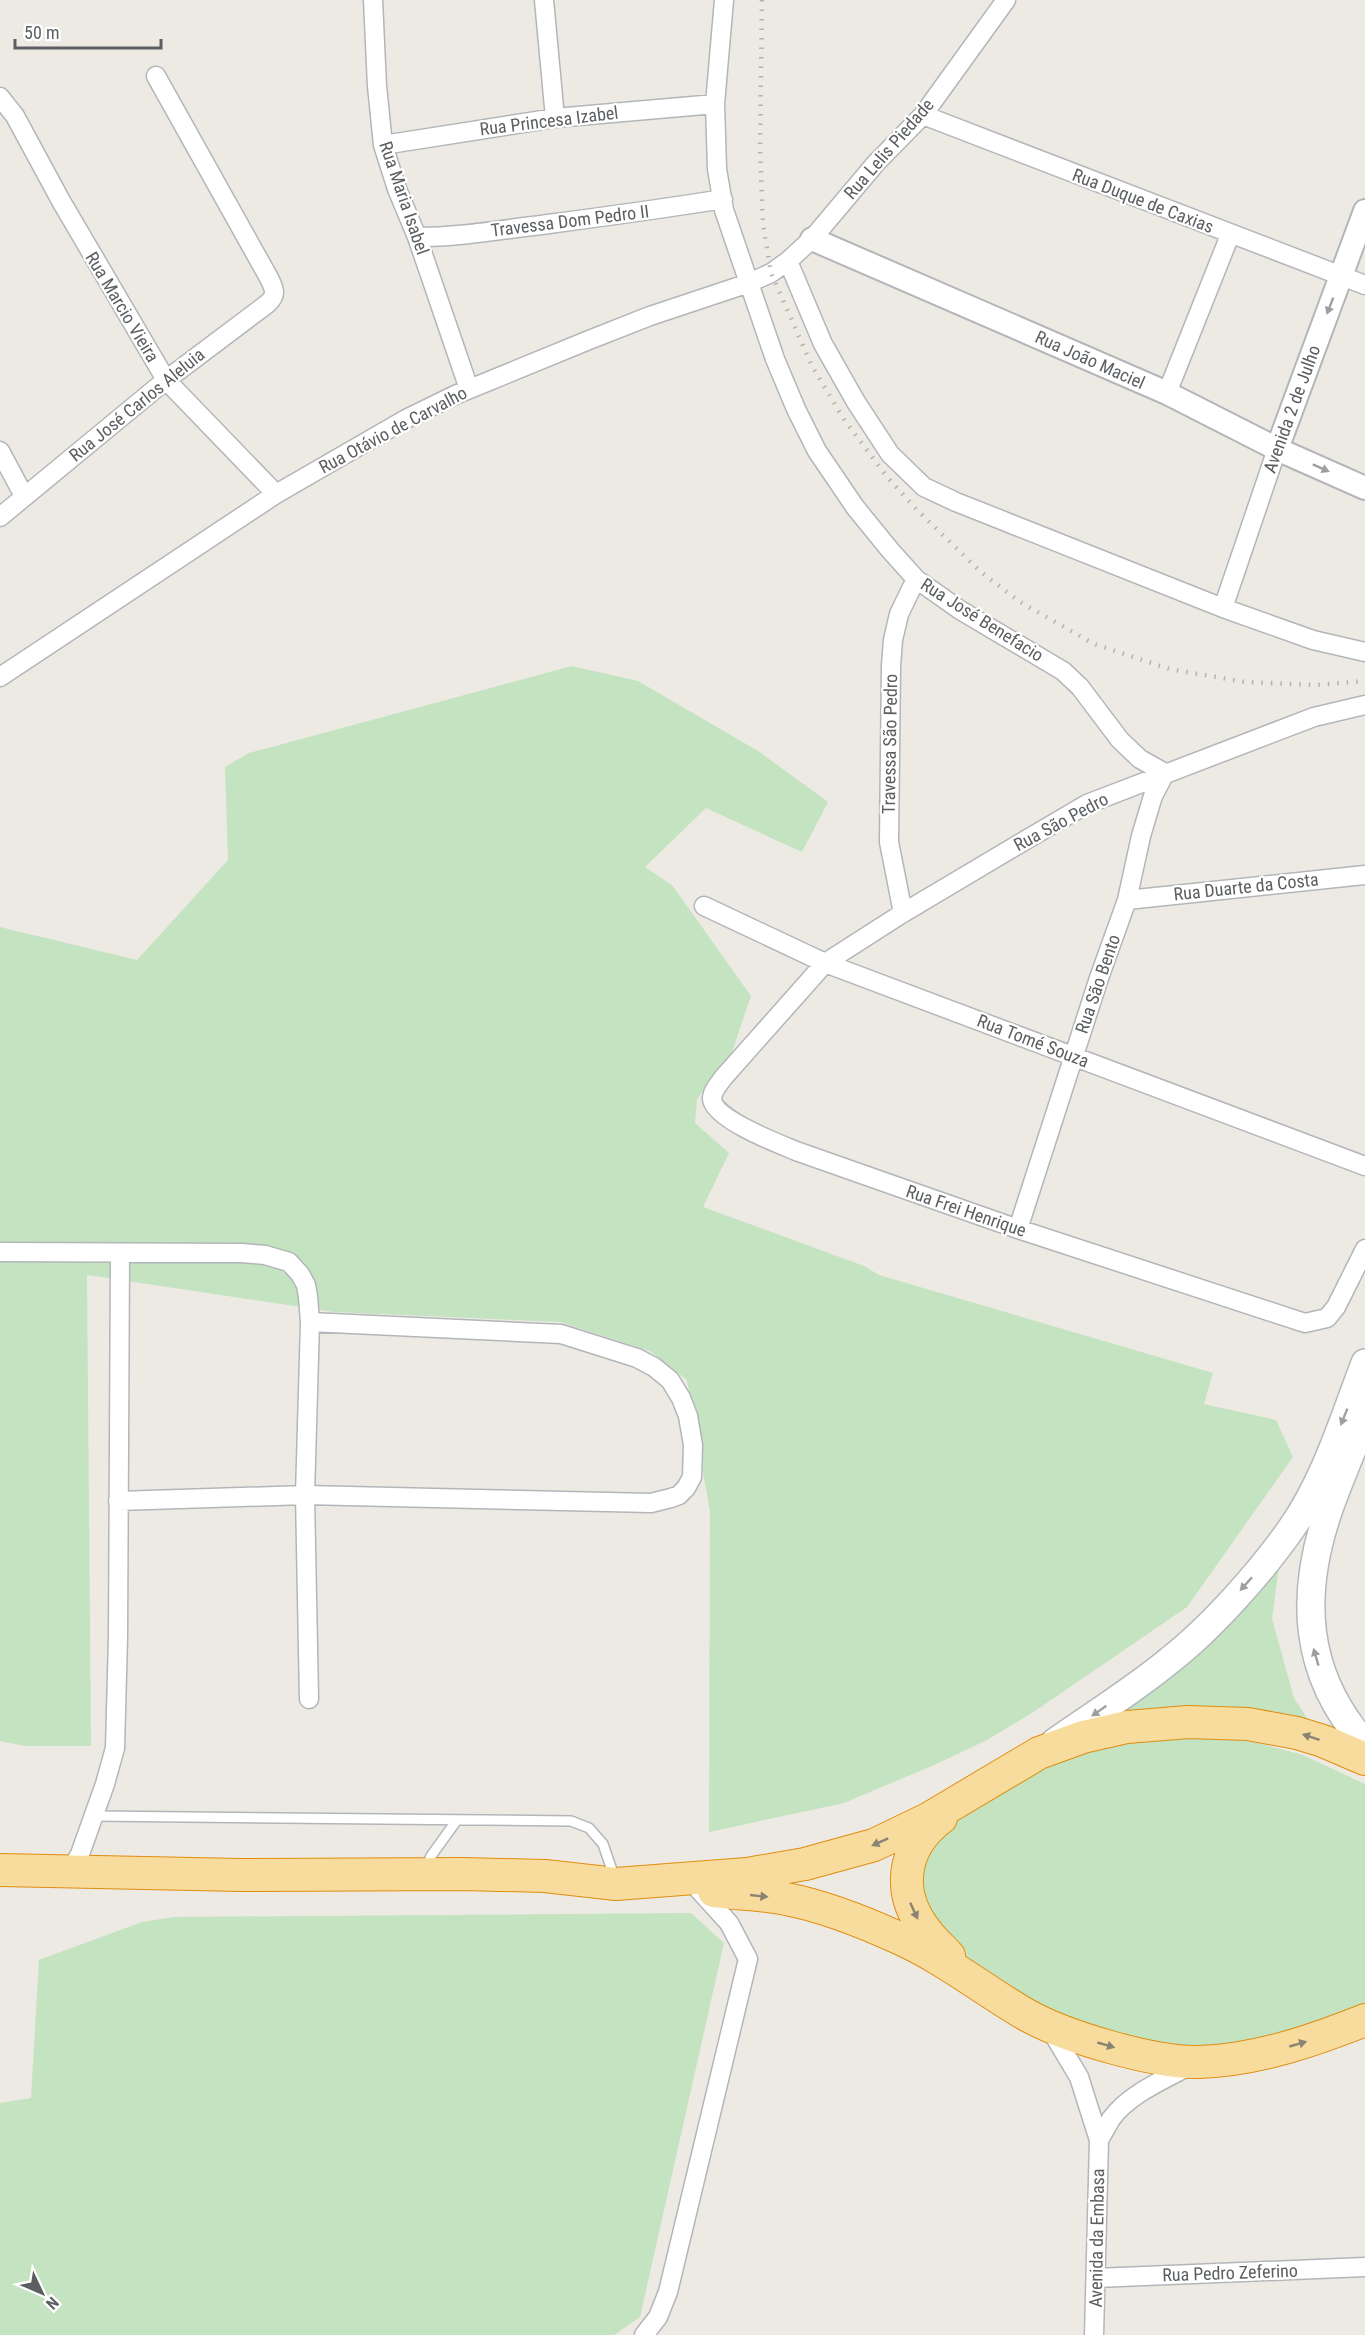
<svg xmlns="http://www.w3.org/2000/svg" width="1365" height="2335" font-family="'Roboto Condensed',sans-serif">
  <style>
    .green { fill: #c3e3c1 }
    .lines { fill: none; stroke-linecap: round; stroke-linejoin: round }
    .service-casing { stroke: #b3b6b9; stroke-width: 12 }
    .minor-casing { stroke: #b3b6b9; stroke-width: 21 }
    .tertiary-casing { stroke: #b3b6b9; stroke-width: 26 }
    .secondary-casing { stroke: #b4b8bc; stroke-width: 30 }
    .trunk-casing { stroke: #e08d0f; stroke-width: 34 }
    .service { stroke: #fff; stroke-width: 9 }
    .minor { stroke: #fff; stroke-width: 18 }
    .tertiary { stroke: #fff; stroke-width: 22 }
    .secondary { stroke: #fff; stroke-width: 27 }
    .trunk { stroke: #f8dc9e; stroke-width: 32 }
    .rail { stroke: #b1b2b2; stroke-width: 4.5; stroke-dasharray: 1.5 8; stroke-linecap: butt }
    .oneway { fill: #9d9fa1 }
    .oneway2 { fill: #8a8474 }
    .labels { text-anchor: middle; stroke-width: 4.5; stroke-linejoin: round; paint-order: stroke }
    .street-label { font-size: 18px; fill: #5b5f62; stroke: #fff }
  </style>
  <rect width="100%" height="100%" fill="#edeae3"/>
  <!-- green -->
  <path class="green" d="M572 666 638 681 758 751 828 802 802 852 706 808 645 867 672 885 751 996 732 1052 697 1099 695 1123 729 1153 703 1207 864 1266 879 1275 1213 1373 1204 1404 1276 1420 1293 1457 1187 1607 1035 1711 987 1740 934 1765 844 1803 709 1832 710 1512 687 1380 650 1351 560 1322 334 1312 87 1275 91 1746H25L0 1741V927L137 960 228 860 225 767 249 753Z
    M1279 1566 1272 1619 1294 1698 1314 1729 1111 1713Z
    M1139 1736H1231L1303 1755 1365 1784V2006L1322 2025 1200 2052 1075 2028 958 1953 918 1899 928 1846 967 1811 1067 1755Z
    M691 1913 724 1943 640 2317 614 2335H0V2103L31 2098 39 1960 142 1922 174 1917Z"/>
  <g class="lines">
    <defs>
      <path id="service" d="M94 1816 571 1821 589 1828 603 1844 615 1879
        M426 1868 431 1856 457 1820"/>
      <path id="minor" d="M373 0 377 86 383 145 397 189 417 237 469 389
        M544 0 555 118
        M724 0 715 104 717 169 724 210 775 359 796 409 817 451 855 507 890 550 916 579 960 610 1063 671 1080 687 1120 740 1140 759 1165 773 1153 796 1141 836 1127 900 1099 978 1018 1229
        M0 97 15 116 61 201 166 380 276 494
        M923 115 1365 285
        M383 145 555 118 715 104
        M417 237C459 237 499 230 541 225 601 217 662 209 723 199
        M788 261 823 344 856 402 890 454 924 487 956 502 1223 608 1313 640 1365 652
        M1167 393 1230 235
        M0 451 24 496
        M0 517 166 380 267 304C277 295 275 290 269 278L156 76
        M1223 608 1277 449
        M0 677 276 494 406 419 455 395 589 340 650 316 749 283 771 273 788 261 812 239 876 163 923 115 1006 0
        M1365 705 1314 717 1087 804 1019 844 903 913 825 963 723 1078C719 1084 712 1091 712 1099 714 1119 779 1144 796 1151L1018 1229 1305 1323 1327 1318 1336 1307 1365 1249
        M1127 900 1365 875
        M704 906 825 963 1365 1166
        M903 913 889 842 891 666 893 640 899 614 916 579
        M0 1252 242 1253 265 1255 289 1262 300 1274 306 1285 308 1297 310 1322 305 1495 309 1699
        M118 1501 305 1495 651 1503 671 1498 679 1495 686 1488 692 1477 693 1445 688 1416 681 1398 670 1380 654 1367 637 1358 561 1334 310 1322
        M70 1871 80 1854 105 1784 115 1748 118 1637 120 1253
        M1049 2027 1079 2077 1099 2140 1094 2335
        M1099 2140C1103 2133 1107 2126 1111 2119 1129 2094 1165 2079 1191 2065
        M1096 2278 1365 2267
        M644 2335 658 2317 668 2292 748 1959 729 1923 699 1890"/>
      <path id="tertiary" d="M812 239 1167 393 1277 449 1365 488
        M1277 449 1365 211"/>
      <path id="secondary" d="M1365 1416C1354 1447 1340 1478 1329 1509 1299 1595 1303 1674 1365 1744
        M1055 1742C1093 1715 1134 1690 1170 1660 1211 1628 1261 1572 1291 1529 1325 1481 1344 1418 1365 1363"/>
      <path id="trunk" d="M941 1818C901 1848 896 1894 927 1932 933 1941 942 1948 949 1956
        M0 1870 241 1875 463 1874 545 1876 616 1884 747 1874 805 1864 874 1845 928 1819 1039 1753 1083 1737 1127 1727 1188 1722 1248 1724 1297 1733 1323 1741 1365 1759
        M714 1891C738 1894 763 1894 786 1899 824 1906 866 1923 901 1939 945 1959 984 1990 1025 2014 1065 2037 1154 2063 1199 2062 1257 2060 1312 2041 1365 2020"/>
    </defs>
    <!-- service casing -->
    <use href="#service" class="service-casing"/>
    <!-- minor casing -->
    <use href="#minor" class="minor-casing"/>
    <!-- tertiary casing -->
    <use href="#tertiary" class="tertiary-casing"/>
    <!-- secondary casing -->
    <use href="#secondary" class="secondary-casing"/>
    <!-- trunk casing -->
    <use href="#trunk" class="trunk-casing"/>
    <!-- service -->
    <use href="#service" class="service"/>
    <!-- minor -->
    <use href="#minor" class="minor"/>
    <!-- tertiary -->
    <use href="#tertiary" class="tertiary"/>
    <!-- secondary -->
    <use href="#secondary" class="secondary"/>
    <!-- trunk -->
    <use href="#trunk" class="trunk"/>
    <!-- rail -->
    <path class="rail" d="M762 0 760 148 763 224 771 273 812 366 845 421 888 478 917 510 982 573 1020 602 1094 644 1169 669 1245 682 1315 685 1365 681"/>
  </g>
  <!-- one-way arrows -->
  <defs><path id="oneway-solid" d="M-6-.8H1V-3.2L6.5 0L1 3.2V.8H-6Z" transform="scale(1.5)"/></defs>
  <g class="oneway">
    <use href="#oneway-solid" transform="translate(1330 306) rotate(111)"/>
    <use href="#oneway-solid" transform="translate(1321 468) rotate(24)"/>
    <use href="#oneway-solid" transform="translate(1344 1417) rotate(112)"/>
    <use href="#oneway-solid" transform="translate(1246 1584) rotate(132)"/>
    <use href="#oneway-solid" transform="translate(1316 1657) rotate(-106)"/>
    <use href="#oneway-solid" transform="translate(1099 1711) rotate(145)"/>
  </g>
  <g class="oneway2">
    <use href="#oneway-solid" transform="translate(1311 1737) rotate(-162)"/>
    <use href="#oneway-solid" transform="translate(880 1842) rotate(156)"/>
    <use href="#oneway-solid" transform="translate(759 1896) rotate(6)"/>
    <use href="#oneway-solid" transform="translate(914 1911) rotate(65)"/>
    <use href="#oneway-solid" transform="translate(1298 2044) rotate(-16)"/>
    <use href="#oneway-solid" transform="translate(1106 2045) rotate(16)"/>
  </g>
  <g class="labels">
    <!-- street labels -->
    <g class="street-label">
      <text transform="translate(549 121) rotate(-7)" y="6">Rua Princesa Izabel</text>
      <text transform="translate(889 149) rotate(-49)" y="6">Rua Lelis Piedade</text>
      <text transform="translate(404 198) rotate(71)" y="6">Rua Maria Isabel</text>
      <text transform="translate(1143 201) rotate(21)" y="6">Rua Duque de Caxias</text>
      <text transform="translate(570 221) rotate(-7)" y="6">Travessa Dom Pedro II</text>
      <text transform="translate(122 307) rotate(59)" y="6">Rua Marcio Vieira</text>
      <text transform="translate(1090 360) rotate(24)" y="6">Rua João Maciel</text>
      <text transform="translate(137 405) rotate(-39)" y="6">Rua José Carlos Aleluia</text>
      <text transform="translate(1292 409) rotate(-70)" y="6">Avenida 2 de Julho</text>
      <text transform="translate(393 430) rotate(-28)" y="6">Rua Otávio de Carvalho</text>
      <text transform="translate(982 620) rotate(32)" y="6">Rua José Benefacio</text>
      <text transform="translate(890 744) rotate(-89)" y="6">Travessa São Pedro</text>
      <text transform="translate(1061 822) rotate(-28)" y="6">Rua São Pedro</text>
      <text transform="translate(1246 887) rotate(-6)" y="6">Rua Duarte da Costa</text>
      <text transform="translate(1098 984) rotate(-71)" y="6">Rua São Bento</text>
      <text transform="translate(1033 1041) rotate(21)" y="6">Rua Tomé Souza</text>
      <text transform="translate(966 1211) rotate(19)" y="6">Rua Frei Henrique</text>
      <text transform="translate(1097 2238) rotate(-89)" y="6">Avenida da Embasa</text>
      <text transform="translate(1230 2273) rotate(-2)" y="6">Rua Pedro Zeferino</text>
    </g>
  </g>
  <!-- north arrow -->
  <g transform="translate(42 2293) rotate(134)" stroke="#ffffff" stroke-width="4.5" paint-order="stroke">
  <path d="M0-4.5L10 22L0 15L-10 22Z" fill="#5b5f62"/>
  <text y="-9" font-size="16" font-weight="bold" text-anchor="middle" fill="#5b5f62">N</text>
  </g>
  <!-- scale -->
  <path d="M15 39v9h146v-9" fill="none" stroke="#5b5f62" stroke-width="3"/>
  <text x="24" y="39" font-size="18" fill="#5b5f62" stroke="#ffffff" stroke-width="4.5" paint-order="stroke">50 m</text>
</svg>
